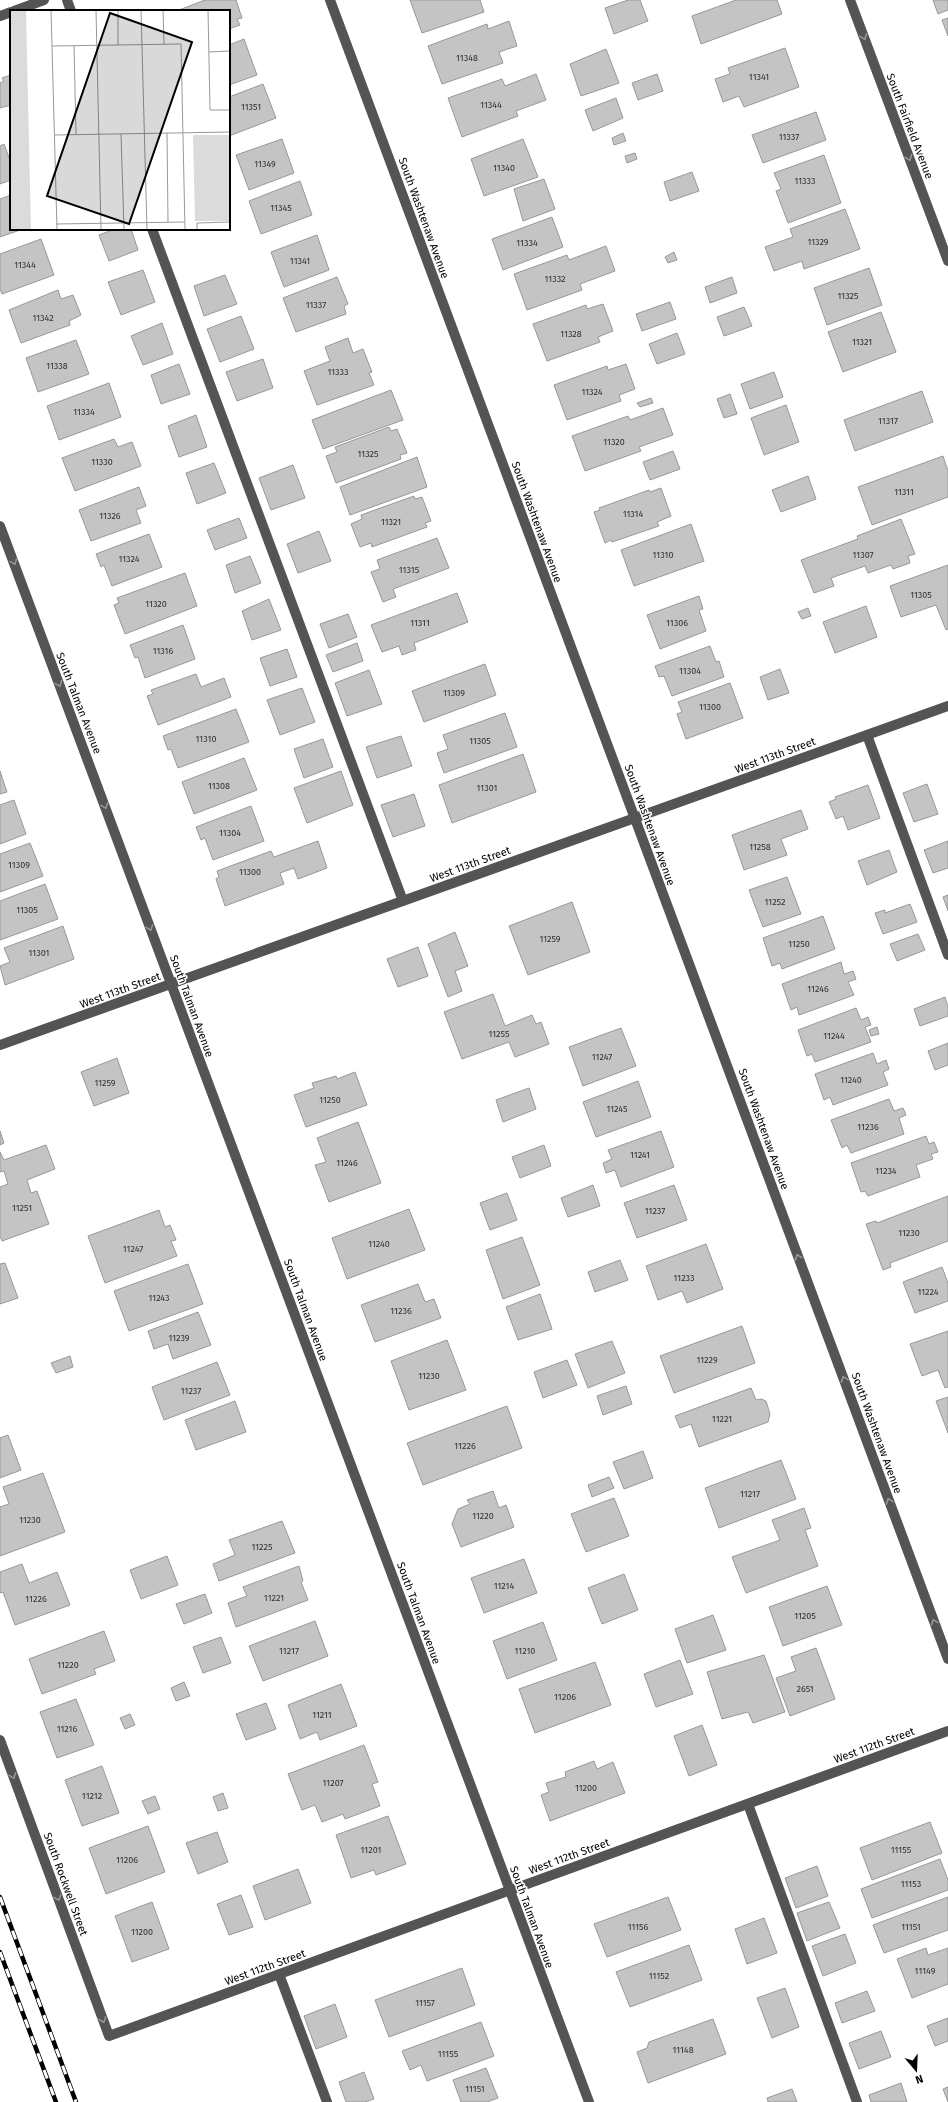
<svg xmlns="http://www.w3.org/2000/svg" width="948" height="2102" font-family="'Fira Sans',sans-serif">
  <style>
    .building { fill: #c4c4c4; stroke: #989898 }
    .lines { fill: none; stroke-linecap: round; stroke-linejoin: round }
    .minor { stroke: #545454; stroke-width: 10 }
    .rail-casing { stroke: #000; stroke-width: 4.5 }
    .rail { stroke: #fff; stroke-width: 3; stroke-dasharray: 9; stroke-linecap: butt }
    .oneway { stroke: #989898 }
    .labels { text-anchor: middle; stroke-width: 3; stroke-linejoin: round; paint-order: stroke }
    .number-label { font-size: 9px; fill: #313131 }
    .street-label { font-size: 11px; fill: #000; stroke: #fff }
    .inset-road { fill: none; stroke: #999; stroke-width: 1 }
    .view { fill: #000; fill-opacity: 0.15; stroke: #000; stroke-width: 2 }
    .inset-edge { fill: none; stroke: #000; stroke-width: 2 }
  </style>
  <rect width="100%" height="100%" fill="#fff"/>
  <!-- building -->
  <path class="building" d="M205 0H236L242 18 237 19 240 25 229 29V11H180L179 10Z
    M410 0H480L484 12 422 33Z
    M628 0H640L648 21 614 34 605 8Z
    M736 0H777L782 14 701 44 692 16Z
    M933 0H948V10L938 14Z
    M948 18V36L942 20Z
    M509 21 517 46 499 52 503 63 442 84 428 46 487 24 488 29Z
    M244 39 257 75 229 85V45Z
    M785 48 799 87 744 107 739 96 723 102 715 79 730 74 728 68Z
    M606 49 619 83 581 96 570 64Z
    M536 74 546 100 516 111 518 116 462 137 448 98 502 79 505 86Z
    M657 74 663 91 638 100 632 83Z
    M11 75V105L0 108V83L4 81 2 78Z
    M263 84 276 118 229 136V97Z
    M616 98 623 118 593 131 585 110Z
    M816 112 826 140 763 163 752 135Z
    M623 133 626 141 614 145 612 138Z
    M282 139 294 173 249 190 236 155Z
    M523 139 538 177 484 196 471 159Z
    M4 144 11 163V180L0 184V146Z
    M635 153 637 159 627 163 625 156Z
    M824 155 841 203 788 223 776 191 781 189 774 173Z
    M692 172 699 191 670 201 664 182Z
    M544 179 555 209 523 221 514 189Z
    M300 181 312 215 261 234 249 201Z
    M11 195V229H23L0 237V199Z
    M845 209 860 249 804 269 802 261 774 271 765 247 793 237 790 229Z
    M552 217 563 247 503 270 492 239Z
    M115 229H131L138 250 109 261 99 235Z
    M317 235 329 270 284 287 271 252Z
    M41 239 54 275 2 294 0 289V254Z
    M606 246 615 271 580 284 582 290 527 310 514 274 567 255 569 260Z
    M674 252 677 260 668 263 665 257Z
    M869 268 882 305 827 325 814 288Z
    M143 270 155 302 121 315 108 282Z
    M225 275 237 304 204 316 194 286Z
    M337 277 348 304 344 306 346 314 296 332 283 298Z
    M732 277 737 293 710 303 705 287Z
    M58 290 61 299 73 295 81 315 69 321 70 325 21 343 9 310Z
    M670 302 676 319 642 331 636 314Z
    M603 304 613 331 598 337 600 342 547 361 533 324 586 305 587 309Z
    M744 307 752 326 724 336 717 317Z
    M881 312 896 352 843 372 828 332Z
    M241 316 254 349 220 362 207 329Z
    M162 323 173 354 143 365 131 336Z
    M677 333 685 354 657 364 649 344Z
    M348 338 353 353 363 349 372 372 369 373 374 385 317 405 304 371 330 361 325 347Z
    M76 340 89 374 38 392 26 358Z
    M263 359 273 388 237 401 226 372Z
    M179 364 190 394 161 404 151 375Z
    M626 364 635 389 619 395 621 401 567 420 554 385 607 366 608 370Z
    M774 372 783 397 750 409 741 384Z
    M109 383 121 417 59 440 47 406Z
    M391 390 403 420 323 449 312 420Z
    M922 391 933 422 855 451 844 420Z
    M730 394 737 414 724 418 717 399Z
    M651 398 653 403 640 407 637 403Z
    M786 405 799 442 764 455 751 418Z
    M663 408 673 435 639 447 641 451 585 471 572 436 628 416 630 420Z
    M196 415 207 447 179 457 168 426Z
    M389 427 391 431 397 429 407 453 400 455 401 459 336 483 326 456 337 452 335 447Z
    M114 439 118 447 132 442 141 466 75 491 62 458Z
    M673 451 680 469 650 480 643 462Z
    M943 456 948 471V497L872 525 858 487Z
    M417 457 427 487 350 515 340 487Z
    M214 463 226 493 197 504 186 473Z
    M293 465 305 498 271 510 259 478Z
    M808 476 816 499 781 512 772 490Z
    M139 487 146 506 136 510 141 523 91 541 79 510Z
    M661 488 671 516 657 522 659 526 612 542 611 540 605 543 594 512 600 510 599 508 649 490 650 492Z
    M414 496 415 499 422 497 431 521 425 523 427 527 372 547 371 543 360 547 351 524 362 519 361 515Z
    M239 518 247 538 215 550 207 530Z
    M901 519 915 554 908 556 910 563 893 569 891 565 868 573 865 566 831 578 834 586 814 593 801 560 858 539 857 536Z
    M691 524 704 561 634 586 621 550Z
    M319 531 331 561 298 573 287 544Z
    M149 534 162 567 112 586 104 565 101 567 96 554Z
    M437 538 449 568 393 589 396 597 383 602 371 572 380 569 377 560Z
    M250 556 261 583 235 593 226 565Z
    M948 565V629L946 630 936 605 901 617 890 586Z
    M185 573 197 606 125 634 114 605 119 603 117 598Z
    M457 593 468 622 414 643 416 650 402 655 399 646 382 652 371 625Z
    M699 596 703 609 699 610 706 631 660 649 647 615Z
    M269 599 281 630 252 640 242 611Z
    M866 606 877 637 835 653 823 622Z
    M808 608 811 616 802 619 798 612Z
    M348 614 357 637 329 648 320 624Z
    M183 625 195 659 145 678 138 657 135 658 130 645Z
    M357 643 363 661 333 672 326 655Z
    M710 646 716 662 719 661 724 677 672 696 664 676 659 677 655 666Z
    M287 649 297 677 270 686 260 658Z
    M485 664 496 695 424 722 412 691Z
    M780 669 789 693 768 700 760 677Z
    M369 670 382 704 347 716 335 683Z
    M196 674 201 687 224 678 231 697 158 725 147 696 153 694 151 690Z
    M730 683 743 718 686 739 677 714 682 712 678 702Z
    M302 688 315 722 280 735 267 700Z
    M236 709 249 742 178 768 171 749 168 750 163 736Z
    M505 713 517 747 444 773 437 753 448 749 443 735Z
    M401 736 412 766 377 778 366 747Z
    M323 739 333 767 304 778 294 749Z
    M523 754 536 792 452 823 439 785Z
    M244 758 257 790 194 814 182 782Z
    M0 771 7 792 0 794Z
    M341 771 353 805 307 823 294 788Z
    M927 784 938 814 914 822 903 793Z
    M868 785 880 818 848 830 843 816 836 819 829 802 836 799 835 797Z
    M414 794 425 826 393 837 381 805Z
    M14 800 26 834 0 844V805Z
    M251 806 264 841 213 860 205 838 201 840 196 827Z
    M801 810 808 829 781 839 787 855 744 870 732 835Z
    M318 841 327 868 298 879 294 868 280 873 284 884 225 906 216 879 219 877 217 871 271 851 274 857Z
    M948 841V868L933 873 924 850Z
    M30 843 43 876 0 892V854Z
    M889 850 897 872 867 885 858 861Z
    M787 877 801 914 763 927 749 890Z
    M45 884 58 919 0 940V901Z
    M948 895V911L943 897Z
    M572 902 590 952 528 975 509 926Z
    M910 904 917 922 883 934 875 913 885 910V913Z
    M823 916 835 949 782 969 780 963 772 966 763 938Z
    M63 926 74 959 5 985 0 966 10 962 4 948Z
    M455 932 468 966 455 971 462 991 448 997 428 944Z
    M918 934 925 950 897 961 890 944Z
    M418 947 428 976 398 987 387 959Z
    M841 962 844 974 853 971 856 979 848 982 854 995 799 1015 797 1007 791 1010 782 984Z
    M493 994 505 1026 532 1015 536 1024 541 1022 549 1044 515 1057 509 1042 462 1059 444 1012Z
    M945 997 948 1007V1016L920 1026 914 1009Z
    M856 1008 861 1020 868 1017 871 1025 865 1027 871 1042 815 1062 812 1054 807 1056 798 1030Z
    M877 1027 879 1034 871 1036 869 1030Z
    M621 1028 636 1066 583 1086 569 1047Z
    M948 1043V1065L935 1070 928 1051Z
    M873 1053 877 1064 886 1060 889 1069 883 1072 888 1085 833 1105 830 1097 824 1100 815 1074Z
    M117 1058 129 1093 94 1106 81 1072Z
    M355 1072 367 1105 306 1127 294 1095 314 1088 312 1083 336 1076 337 1079Z
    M638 1081 651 1117 596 1137 583 1102Z
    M529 1088 536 1109 503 1122 496 1100Z
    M889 1099 894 1111 903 1108 906 1115 899 1118 904 1134 851 1153 847 1145 842 1148 831 1120Z
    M358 1122 381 1183 329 1202 315 1165 326 1162 317 1138Z
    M0 1131 4 1143 0 1145Z
    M661 1131 674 1167 621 1187 615 1170 606 1173 603 1163 612 1159 608 1150Z
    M926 1136 929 1144 934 1142 938 1152 931 1154 933 1159 916 1165 920 1177 868 1196 865 1191 861 1192 851 1163Z
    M46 1145 55 1169 27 1180 31 1193 37 1191 49 1224 2 1241 0 1236V1187L8 1184 4 1171 0 1172V1152L4 1160Z
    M544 1145 551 1166 520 1178 512 1157Z
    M593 1185 600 1206 568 1217 561 1198Z
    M674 1185 687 1220 637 1238 624 1203Z
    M507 1193 517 1220 490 1230 480 1203Z
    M948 1196V1241L890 1263 891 1267 883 1270 866 1224 876 1221 877 1223Z
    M409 1209 425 1250 347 1279 332 1238Z
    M159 1210 165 1227 170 1225 176 1240 171 1241 177 1256 105 1283 88 1236Z
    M522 1237 540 1285 503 1299 486 1250Z
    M706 1244 723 1289 687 1303 682 1291 658 1300 646 1266Z
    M620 1260 628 1280 595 1292 588 1272Z
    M5 1263 18 1298 0 1304V1264Z
    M188 1264 203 1304 129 1331 114 1291Z
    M942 1267 948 1283V1301L915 1313 903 1282Z
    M418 1284 425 1302 434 1299 441 1318 375 1342 361 1305Z
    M540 1294 552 1329 518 1340 506 1307Z
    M198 1312 211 1345 173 1359 168 1344 154 1349 148 1331Z
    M742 1326 755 1363 674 1393 660 1356Z
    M948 1331V1387L945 1388 938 1370 922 1376 910 1344Z
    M447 1340 466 1390 409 1410 391 1361Z
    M612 1341 625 1373 588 1388 575 1354Z
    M70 1356 73 1367 56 1373 51 1363Z
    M567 1360 577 1385 543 1398 534 1372Z
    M217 1362 230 1395 164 1420 152 1387Z
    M626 1386 632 1404 603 1415 597 1396Z
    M751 1388 756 1400 761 1399 766 1401 770 1414 768 1422 699 1447 691 1424 680 1428 675 1416Z
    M948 1397V1433L936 1401Z
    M235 1401 246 1432 196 1450 185 1420Z
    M507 1406 522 1448 423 1485 407 1443Z
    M8 1435 21 1470 0 1478V1438Z
    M643 1451 653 1478 624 1489 613 1462Z
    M781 1460 796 1499 719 1528 705 1488Z
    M43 1473 65 1532 0 1556V1507L9 1504 3 1487Z
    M609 1477 614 1488 592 1497 588 1485Z
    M493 1491 499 1508 506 1505 514 1527 461 1547 452 1524 458 1509 470 1504 467 1500Z
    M614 1498 629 1536 586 1552 571 1514Z
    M804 1508 811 1528 805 1530 818 1566 746 1593 732 1557 780 1540 772 1520Z
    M282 1521 295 1553 219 1581 213 1564 235 1555 229 1540Z
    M167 1556 178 1585 141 1599 130 1570Z
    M524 1559 537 1593 484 1613 471 1578Z
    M22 1564 29 1583 57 1572 70 1605 15 1625 3 1592 0 1593V1572Z
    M299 1566 303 1581 301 1582 308 1600 236 1627 228 1603 247 1596 243 1587Z
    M624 1574 638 1610 602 1624 588 1588Z
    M827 1586 842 1625 783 1646 769 1607Z
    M205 1594 212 1613 184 1624 176 1604Z
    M713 1615 726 1650 687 1663 675 1629Z
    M315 1621 328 1656 263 1681 249 1646Z
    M543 1622 557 1660 507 1679 493 1641Z
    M104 1631 115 1661 94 1669 96 1674 42 1694 29 1659Z
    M221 1637 231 1663 203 1673 193 1647Z
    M816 1648 835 1699 790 1716 776 1678 796 1671 791 1657Z
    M764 1655 785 1712 753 1723 748 1712 722 1719 707 1672Z
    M680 1660 693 1694 656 1707 644 1674Z
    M595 1662 611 1705 535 1733 519 1689Z
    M184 1682 190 1696 176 1701 171 1688Z
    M341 1684 357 1726 320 1740 317 1732 300 1739 288 1705Z
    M76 1699 94 1745 57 1758 40 1712Z
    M266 1703 276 1729 246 1740 236 1714Z
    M130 1714 135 1725 125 1729 120 1718Z
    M702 1725 717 1765 689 1776 674 1736Z
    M364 1745 378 1782 372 1784 380 1806 345 1819 343 1814 322 1822 315 1805 302 1810 288 1774Z
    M594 1761 597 1769 613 1762 625 1793 550 1821 541 1795 549 1792 546 1783 566 1777 565 1772Z
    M102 1766 119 1813 82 1826 65 1780Z
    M223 1793 228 1808 218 1811 213 1797Z
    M155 1796 160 1809 148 1814 142 1801Z
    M388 1816 406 1864 376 1875 374 1870 351 1878 336 1835Z
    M930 1822 942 1853 872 1880 860 1848Z
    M148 1826 165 1872 106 1894 89 1848Z
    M217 1832 228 1862 198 1874 186 1843Z
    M940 1859 948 1880V1890L872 1918 861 1889Z
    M817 1866 828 1896 796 1908 785 1878Z
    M298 1869 311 1903 265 1920 253 1886Z
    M241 1895 253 1927 229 1935 217 1904Z
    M668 1897 681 1930 607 1957 594 1924Z
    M948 1897V1930L884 1953 873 1925Z
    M152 1902 169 1949 132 1962 115 1916Z
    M829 1902 840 1928 807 1941 797 1913Z
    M764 1918 777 1953 747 1964 735 1929Z
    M845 1934 856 1963 823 1976 812 1946Z
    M689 1945 702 1980 630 2007 616 1972Z
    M926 1948 928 1955 948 1948V1984L912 1998 897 1959Z
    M462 1968 475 2005 389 2037 375 2000Z
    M785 1988 799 2027 772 2038 757 1998Z
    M867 1991 875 2011 842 2023 835 2003Z
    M335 2004 347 2037 316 2049 304 2016Z
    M948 2018V2041L935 2046 927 2026Z
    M713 2019 726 2054 648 2083 637 2052 647 2048 649 2042Z
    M481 2022 494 2056 427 2081 421 2065 410 2070 402 2051Z
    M881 2031 891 2057 859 2069 849 2043Z
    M486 2068 498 2098 487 2102H461L453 2080Z
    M364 2072 374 2099 365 2102H346L339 2082Z
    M901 2083 907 2102H871L869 2095Z
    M948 2087V2102L943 2089Z
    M792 2089 797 2102H768L767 2098Z"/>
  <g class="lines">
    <!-- minor -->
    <path class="minor" d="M67 0 71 11
      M330 0 948 1659
      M850 0 948 261
      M14 11 44 0
      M0 16 11 12
      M152 229 403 901
      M0 526 589 2102
      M867 735 948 955
      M0 1045 948 706
      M0 1740 109 2036 948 1731
      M748 1804 857 2102
      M279 1974 327 2102"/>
    <defs>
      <path id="rail" d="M0 1897 76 2102
        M0 1952 56 2102"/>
    </defs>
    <!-- rail casing -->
    <use href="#rail" class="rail-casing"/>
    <!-- rail -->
    <use href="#rail" class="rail"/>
  </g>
  <!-- one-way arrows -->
  <defs><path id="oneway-chevron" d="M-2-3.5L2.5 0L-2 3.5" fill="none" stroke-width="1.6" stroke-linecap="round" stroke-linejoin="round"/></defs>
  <g class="oneway">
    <use href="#oneway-chevron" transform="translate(864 37) rotate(69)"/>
    <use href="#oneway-chevron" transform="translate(909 158) rotate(69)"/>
    <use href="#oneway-chevron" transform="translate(14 562) rotate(69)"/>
    <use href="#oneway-chevron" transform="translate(59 684) rotate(69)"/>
    <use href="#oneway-chevron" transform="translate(105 806) rotate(69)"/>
    <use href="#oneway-chevron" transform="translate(150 928) rotate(69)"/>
    <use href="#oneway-chevron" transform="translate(798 1257) rotate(-110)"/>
    <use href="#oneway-chevron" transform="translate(844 1379) rotate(-110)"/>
    <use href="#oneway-chevron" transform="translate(889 1501) rotate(-110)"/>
    <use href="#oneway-chevron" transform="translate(934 1622) rotate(-110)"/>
    <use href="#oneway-chevron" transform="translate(13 1776) rotate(70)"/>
    <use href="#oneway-chevron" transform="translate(58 1898) rotate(70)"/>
    <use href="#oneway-chevron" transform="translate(103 2020) rotate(70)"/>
  </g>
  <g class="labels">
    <!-- number labels -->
    <g class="number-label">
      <text x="467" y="61">11348</text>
      <text x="759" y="80">11341</text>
      <text x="491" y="108">11344</text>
      <text x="251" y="110">11351</text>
      <text x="789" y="140">11337</text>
      <text x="265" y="167">11349</text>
      <text x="504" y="171">11340</text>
      <text x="805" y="184">11333</text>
      <text x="281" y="211">11345</text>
      <text x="818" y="245">11329</text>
      <text x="527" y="246">11334</text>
      <text x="300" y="264">11341</text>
      <text x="25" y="268">11344</text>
      <text x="555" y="282">11332</text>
      <text x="848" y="299">11325</text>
      <text x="316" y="308">11337</text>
      <text x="43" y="321">11342</text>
      <text x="571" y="337">11328</text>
      <text x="862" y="345">11321</text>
      <text x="57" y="369">11338</text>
      <text x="338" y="375">11333</text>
      <text x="592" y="395">11324</text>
      <text x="84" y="415">11334</text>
      <text x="888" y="424">11317</text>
      <text x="614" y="445">11320</text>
      <text x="368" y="457">11325</text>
      <text x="102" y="465">11330</text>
      <text x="904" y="495">11311</text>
      <text x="633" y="517">11314</text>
      <text x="110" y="519">11326</text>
      <text x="391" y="525">11321</text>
      <text x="663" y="558">11310</text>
      <text x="863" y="558">11307</text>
      <text x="129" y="562">11324</text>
      <text x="409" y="573">11315</text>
      <text x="921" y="598">11305</text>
      <text x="156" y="607">11320</text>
      <text x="420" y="626">11311</text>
      <text x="677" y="626">11306</text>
      <text x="163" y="654">11316</text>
      <text x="690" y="674">11304</text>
      <text x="454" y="696">11309</text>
      <text x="710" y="710">11300</text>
      <text x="206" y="742">11310</text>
      <text x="480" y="744">11305</text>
      <text x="219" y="789">11308</text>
      <text x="487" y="791">11301</text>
      <text x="230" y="836">11304</text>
      <text x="760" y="850">11258</text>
      <text x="19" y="868">11309</text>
      <text x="250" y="875">11300</text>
      <text x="775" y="905">11252</text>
      <text x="27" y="913">11305</text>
      <text x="550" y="942">11259</text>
      <text x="799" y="947">11250</text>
      <text x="39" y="956">11301</text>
      <text x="818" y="992">11246</text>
      <text x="499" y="1037">11255</text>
      <text x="834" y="1039">11244</text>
      <text x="602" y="1060">11247</text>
      <text x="851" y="1083">11240</text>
      <text x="105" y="1086">11259</text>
      <text x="330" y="1103">11250</text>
      <text x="617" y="1112">11245</text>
      <text x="868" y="1130">11236</text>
      <text x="640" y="1158">11241</text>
      <text x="347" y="1166">11246</text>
      <text x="886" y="1174">11234</text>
      <text x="22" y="1211">11251</text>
      <text x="655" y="1214">11237</text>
      <text x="909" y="1236">11230</text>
      <text x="379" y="1247">11240</text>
      <text x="133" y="1252">11247</text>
      <text x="684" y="1281">11233</text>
      <text x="928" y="1295">11224</text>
      <text x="159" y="1301">11243</text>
      <text x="401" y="1314">11236</text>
      <text x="179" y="1341">11239</text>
      <text x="707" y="1363">11229</text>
      <text x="429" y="1379">11230</text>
      <text x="191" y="1394">11237</text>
      <text x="722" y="1422">11221</text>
      <text x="465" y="1449">11226</text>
      <text x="750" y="1497">11217</text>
      <text x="483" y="1519">11220</text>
      <text x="30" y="1523">11230</text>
      <text x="262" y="1550">11225</text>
      <text x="504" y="1589">11214</text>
      <text x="274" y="1601">11221</text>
      <text x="36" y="1602">11226</text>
      <text x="805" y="1619">11205</text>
      <text x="289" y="1654">11217</text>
      <text x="525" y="1654">11210</text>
      <text x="68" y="1668">11220</text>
      <text x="805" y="1692">2651</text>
      <text x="565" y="1700">11206</text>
      <text x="322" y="1718">11211</text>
      <text x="67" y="1732">11216</text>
      <text x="333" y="1786">11207</text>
      <text x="586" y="1791">11200</text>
      <text x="92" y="1799">11212</text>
      <text x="371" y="1853">11201</text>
      <text x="901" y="1853">11155</text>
      <text x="127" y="1863">11206</text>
      <text x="911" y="1887">11153</text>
      <text x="638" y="1930">11156</text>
      <text x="911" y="1930">11151</text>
      <text x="142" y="1935">11200</text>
      <text x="925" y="1974">11149</text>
      <text x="659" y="1979">11152</text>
      <text x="425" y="2006">11157</text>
      <text x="683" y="2053">11148</text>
      <text x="448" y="2057">11155</text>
      <text x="475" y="2092">11151</text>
    </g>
    <!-- street labels -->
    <g class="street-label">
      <text transform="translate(910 126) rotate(69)" y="4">South Fairfield Avenue</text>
      <text transform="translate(424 218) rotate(70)" y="4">South Washtenaw Avenue</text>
      <text transform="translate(537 522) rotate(70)" y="4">South Washtenaw Avenue</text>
      <text transform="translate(79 703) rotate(69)" y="4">South Talman Avenue</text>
      <text transform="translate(775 755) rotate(-20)" y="4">West 113th Street</text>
      <text transform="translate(650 825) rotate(70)" y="4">South Washtenaw Avenue</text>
      <text transform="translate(470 864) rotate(-20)" y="4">West 113th Street</text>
      <text transform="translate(120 990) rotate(-20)" y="4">West 113th Street</text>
      <text transform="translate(192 1006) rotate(70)" y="4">South Talman Avenue</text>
      <text transform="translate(764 1129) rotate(70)" y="4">South Washtenaw Avenue</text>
      <text transform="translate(306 1310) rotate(70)" y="4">South Talman Avenue</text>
      <text transform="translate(877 1433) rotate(70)" y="4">South Washtenaw Avenue</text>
      <text transform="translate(419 1613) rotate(70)" y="4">South Talman Avenue</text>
      <text transform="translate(874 1745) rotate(-20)" y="4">West 112th Street</text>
      <text transform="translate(569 1856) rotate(-20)" y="4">West 112th Street</text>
      <text transform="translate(66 1884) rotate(70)" y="4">South Rockwell Street</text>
      <text transform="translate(532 1917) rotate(70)" y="4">South Talman Avenue</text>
      <text transform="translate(265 1967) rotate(-20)" y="4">West 112th Street</text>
    </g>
  </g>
  <!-- overview -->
  <g transform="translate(10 10)">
    <rect width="220" height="220" fill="#fff"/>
    <path d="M0 0H16L21 220H0ZM183 125H220V211H185Z" fill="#dbdbdb"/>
    <path class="inset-road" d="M41 0 47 220M86 0 91 220M108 0V35M131 0 137 220M153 0 154 34M198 0 200 100H220M42 36 171 34 175 220M64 36 66 124M199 42 220 41M157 123 158 212M111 124 114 220M44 125 220 122M46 214 174 212M187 220V213L220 212"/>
    <path class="view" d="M100 3 182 32 119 214 37 186Z"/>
    <rect width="220" height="220" class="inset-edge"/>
  </g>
  <!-- north arrow -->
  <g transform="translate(916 2070) rotate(161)" stroke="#ffffff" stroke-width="3" paint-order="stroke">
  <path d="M0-3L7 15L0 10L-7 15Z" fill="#000000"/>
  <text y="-6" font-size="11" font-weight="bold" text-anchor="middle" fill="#000000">N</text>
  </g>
</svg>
